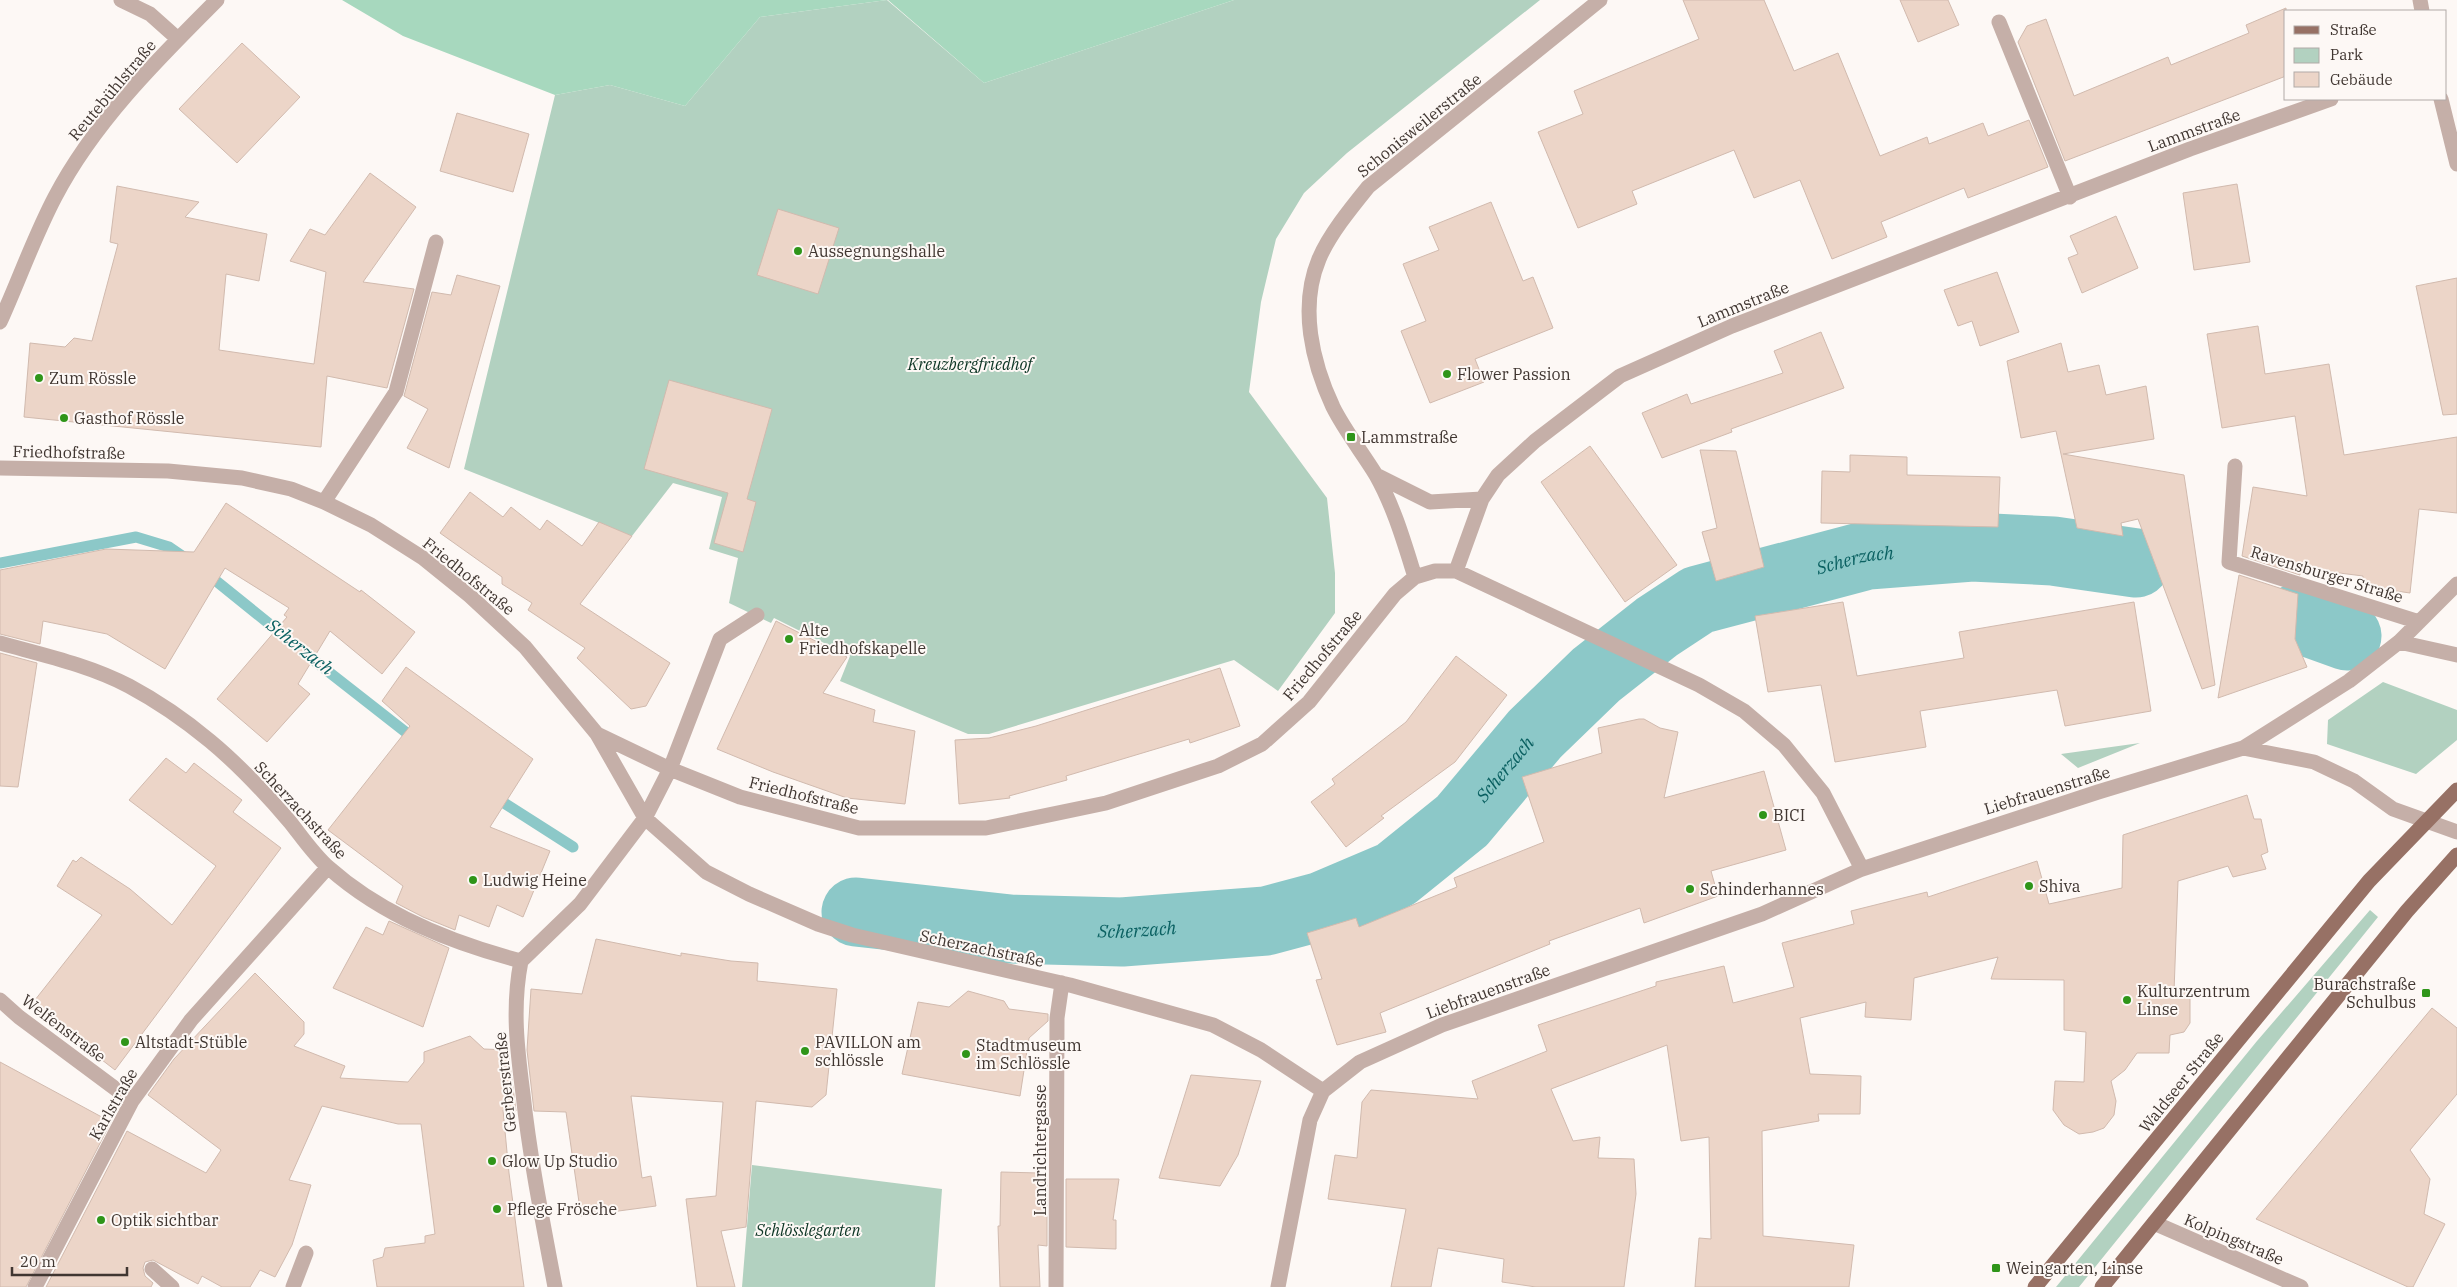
<svg xmlns="http://www.w3.org/2000/svg" width="2457" height="1287" font-family="'IBM Plex Serif',serif">
  <style>
    .green { fill: #b2d1c0 }
    .forest { fill: #a7d8be }
    .lines { fill: none; stroke-linecap: round; stroke-linejoin: round }
    .stream { stroke: #8cc8c8; stroke-width: 11 }
    .river { stroke: #8cc8c8; stroke-width: 69 }
    .building { fill: #ecd5c8; stroke: #d1baae }
    .minor { stroke: #c5afa8; stroke-width: 15 }
    .major { stroke: #977165; stroke-width: 15 }
    .poi-dot { fill: #2f9519; stroke: #fdf8f5; stroke-width: 2 }
    .labels { text-anchor: middle; stroke-width: 4; stroke-linejoin: round; paint-order: stroke }
    .street-label { font-size: 16px; fill: #403631; stroke: #fdf8f5 }
    .poi-label { font-size: 16px; fill: #403631; stroke: #fdf8f5; text-anchor: start }
    .park-label { font-size: 16px; font-style: italic; fill: #0c3524; stroke: #fdf8f5 }
    .water-label { font-size: 18px; font-style: italic; fill: #0b6162; stroke: #fdf8f5 }
  </style>
  <rect width="100%" height="100%" fill="#fdf8f5"/>
  <!-- green -->
  <path class="green" d="M887 0 984 83 1234 0H1540L1347 153 1304 193 1276 239 1261 302 1249 392 1327 498 1335 573V613L1278 691 1234 660 989 734H968L840 681 850 656 774 618 771 623 729 603 738 558 709 549 722 497 673 483 632 536 464 469 555 95 610 85 685 106 760 17Z
    M2383 682 2457 710V740L2416 774 2327 744 2328 720Z
    M2140 743 2078 768 2061 754Z
    M2370 910 2378 917 2079 1287H2056L2257 1041Z
    M752 1165 942 1189 935 1287H742Z"/>
  <!-- forest -->
  <path class="forest" d="M342 0H887L760 17 685 106 610 85 555 95 403 36Z
    M888 0H1234L984 83Z"/>
  <g class="lines">
    <!-- stream -->
    <path class="stream" d="M0 563 136 537 169 547 188 560
      M205 572 288 639
      M302 651 417 741
      M493 796 573 847"/>
    <!-- river -->
    <g class="river">
      <path d="M2297 618 2347 636"/>
      <path id="s1" d="M856 912 1010 929 1122 932 1266 921 1322 906 1395 875 1462 821 1535 734 1596 675 1657 627 1698 600 1868 555 1972 547 2053 551 2136 563"/>
    </g>
  </g>
  <!-- building -->
  <path class="building" d="M1683 0H1764L1794 71 1838 53 1880 156 1927 137 1929 144 1983 123 1988 136 2029 120 2048 167 1968 198 1964 188 1881 222 1887 237 1832 259 1800 180 1754 198 1734 150 1632 191 1637 204 1578 228 1538 132 1583 114 1574 91 1699 39Z
    M1900 0H1948L1959 25 1918 42Z
    M2286 8V76L2065 161 2018 42 2027 26 2046 19 2074 96 2168 57 2171 65 2249 33 2246 25Z
    M242 43 300 97 237 163 179 109Z
    M457 113 529 134 513 192 440 171Z
    M370 173 416 207 363 282 414 289 387 388 327 376 321 447 24 417 30 343 65 347 74 338 92 341 118 244 110 242 117 186 199 202 185 217 267 234 259 281 226 274 219 350 314 364 326 272 290 261 310 229 325 235Z
    M2237 184 2250 262 2194 270 2183 193Z
    M1491 202 1523 281 1533 277 1553 328 1475 359 1484 382 1430 403 1401 331 1426 321 1403 264 1439 250 1429 227Z
    M778 209 839 228 818 294 757 275Z
    M2116 216 2138 268 2082 293 2068 258 2078 254 2070 236Z
    M1997 272 2019 332 1980 346 1972 321 1958 326 1944 290Z
    M457 275 500 286 449 468 407 448 428 409 404 396 432 292 451 295Z
    M2457 278V414L2443 415 2416 286Z
    M2258 326 2265 374 2329 364 2344 455 2457 437V513L2419 509 2410 593 2362 586 2363 576 2300 568V575L2242 556 2253 487 2307 496 2295 416 2222 428 2207 334Z
    M1821 332 1844 388 1731 429 1732 432 1662 458 1642 413 1687 394 1691 404 1783 373 1774 351Z
    M2061 343 2068 372 2099 365 2106 395 2146 386 2154 439 2063 454 2184 475 2215 685 2202 689 2138 519 2121 523 2123 536 2077 528 2056 431 2021 438 2007 361Z
    M669 380 772 409 747 499 756 502 743 552 714 543 728 493 644 469Z
    M1590 446 1677 565 1625 602 1541 482Z
    M1700 450 1736 451 1764 567 1716 581 1702 532 1717 528Z
    M1850 455 1907 457V475L2000 477 1998 527 1821 523 1822 471 1850 472Z
    M470 492 503 517 511 507 540 530 547 520 582 546 599 522 632 536 580 604 670 663 646 706 631 709 577 658 585 648 528 610 532 603 502 584V577L440 533Z
    M226 503 360 592 361 590 415 632 382 674 330 631 298 684 310 694 267 742 217 699 287 617 284 615 289 608 225 568 165 669 107 634 43 621 40 644 0 634V570L106 549 194 552Z
    M2239 575 2298 594 2295 639 2307 667 2218 698Z
    M1843 602 1857 676 1964 658 1959 632 2134 602 2151 711 2065 726 2057 690 1920 711 1926 747 1835 762 1821 685 1768 692 1755 616Z
    M776 621 847 657 823 693 875 710 873 722 915 731 905 804 847 798 773 772 717 749Z
    M0 653 37 663 18 787 0 786Z
    M1456 656 1507 695 1455 762 1381 816 1384 818 1346 847 1311 802 1335 784 1332 779 1406 722Z
    M406 667 533 759 490 827 550 851 523 917 497 905 489 927 459 915 455 930 423 917 396 903 403 886 328 830 410 726 382 701Z
    M1220 668 1240 726 1190 743 1189 739 1066 776 1067 780 1009 796 1010 798 959 804 955 740 989 738 1036 726Z
    M1639 719H1644L1660 728 1678 732 1664 798 1764 771 1786 850 1711 871 1718 896 1644 923 1640 908 1549 941 1550 944 1380 1013 1386 1032 1337 1045 1316 980 1322 979 1307 933 1356 918 1359 927 1457 887 1454 878 1544 842 1522 777 1602 753 1598 728Z
    M166 758 186 773 194 763 242 800 233 812 281 848 115 1070 31 1005 102 915 57 886 73 860 76 862 81 857 130 889 172 925 216 866 129 800Z
    M2247 795 2254 819H2261L2268 852 2261 855 2266 869 2233 877 2228 866 2178 881 2174 992H2190V1023L2184 1032 2170 1035 2169 1053H2137L2125 1070 2111 1081 2116 1101 2114 1115 2104 1128 2093 1132 2079 1134 2064 1125 2053 1110 2055 1081 2084 1082 2086 1032 2064 1030V980L1991 979 1998 957 1914 978 1911 1020 1865 1017 1866 1002 1800 1018 1810 1074 1861 1076 1860 1114H1818L1819 1121 1762 1131 1763 1236 1854 1245 1849 1287H1695L1699 1238 1711 1239 1709 1137 1681 1141 1667 1045 1551 1089 1573 1141 1600 1137 1598 1158 1634 1159 1636 1194 1624 1287H1536L1502 1282 1504 1259 1438 1248 1431 1287H1391L1406 1209 1328 1199 1335 1155 1357 1158 1362 1102 1371 1090 1478 1099 1472 1081 1547 1051 1538 1025 1656 986V982L1724 966 1733 1003 1794 987 1782 943 1854 924 1851 911 1927 892 1928 897 2037 861 2049 904 2122 888 2123 835Z
    M389 921 449 948 423 1027 333 988 366 927 383 935Z
    M596 939 681 956V953L731 961 758 963 757 981 837 989 826 1095 812 1107 756 1101 746 1227 721 1231 735 1287H697L686 1199 716 1196 723 1102 631 1096 642 1178 651 1176 656 1206 581 1216 566 1112 534 1111 527 1050 531 989 582 994Z
    M255 973 304 1022V1034L294 1046 345 1066 340 1078 408 1082 424 1062V1052L470 1036 484 1049 508 1050 516 1111 503 1110 509 1173 524 1287H377L373 1260 383 1257 385 1248 425 1243V1236L435 1234 421 1124H398L322 1106 289 1180 311 1185 292 1245 275 1277 260 1270 250 1287H222L202 1276 198 1284 153 1260 145 1262 143 1268 145 1276 153 1283 151 1287H46L127 1131 206 1173 221 1150 148 1095 174 1059Z
    M968 991 1004 1001 1009 1009 1048 1014V1021L1029 1038 1020 1096 902 1074 918 1002 949 1007Z
    M2432 1008 2457 1028V1094L2410 1150 2430 1179 2424 1214 2445 1224 2413 1287H2408L2256 1219Z
    M0 1062 111 1122 26 1287H0Z
    M1191 1075 1261 1081 1238 1155 1220 1186 1159 1178Z
    M1001 1172 1039 1173V1179H1047V1246L1038 1245 1040 1287H1000L998 1226H1000Z
    M1066 1179H1119L1113 1220H1116V1249L1066 1247Z"/>
  <g class="lines">
    <!-- minor -->
    <path class="minor" d="M121 0 150 14 178 39
      M2420 0 2422 11
      M1999 22 2070 197
      M2441 99 2457 164
      M0 322C19 280 34 237 55 197 94 122 158 59 217 0
      M2235 466 2229 562 2419 622
      M0 468 168 471 242 478 291 489 324 502 371 525 423 558 470 596 525 647 597 734 670 769 740 797 859 828H986L1106 803 1218 766 1262 744 1309 702 1395 594 1415 577 1435 571H1456L1699 685 1744 711 1784 745 1823 793 1862 869
      M1376 475 1430 502 1482 499
      M324 502 396 392 436 242
      M1456 571 1482 499 1498 475 1535 441 1620 376 1732 326 2190 149 2331 99
      M1415 577C1404 542 1394 507 1376 475 1362 452 1345 431 1333 407 1312 362 1299 307 1319 259 1329 235 1351 208 1368 187L1600 0
      M2399 642 2457 655
      M0 643C43 655 89 665 129 686 157 701 186 721 210 741 239 765 266 794 290 822 302 837 314 855 329 868 383 916 452 943 521 961L580 904 645 818 670 769 720 639 757 615
      M597 734 645 818 706 872 749 894 818 924 852 935 1070 985 1213 1025 1261 1050 1323 1091
      M2243 748 2314 762 2354 781 2393 809 2457 832
      M521 961C512 1007 517 1048 523 1094 530 1159 543 1223 555 1287
      M0 1000 19 1017 132 1101
      M2154 1223 2301 1287
      M152 1269 172 1287
      M35 1287 132 1101 191 1020 328 867
      M293 1287 306 1253
      M1056 1287 1057 1018 1062 983
      M1278 1287 1310 1120 1323 1091 1360 1062 1442 1025 1762 914 1862 869 2098 792 2243 748 2349 681 2399 642 2457 584"/>
    <!-- major -->
    <path class="major" d="M2035 1287 2369 881 2457 790
      M2102 1287 2407 911 2457 855"/>
  </g>
  <!-- markers -->
  <g class="poi-dot">
    <circle cx="798" cy="251" r="5"/>
    <circle cx="1447" cy="374" r="5"/>
    <circle cx="39" cy="378" r="5"/>
    <circle cx="64" cy="418" r="5"/>
    <rect x="1346" y="432" width="10" height="10" rx="2.5"/>
    <circle cx="789" cy="639" r="5"/>
    <circle cx="1763" cy="815" r="5"/>
    <circle cx="473" cy="880" r="5"/>
    <circle cx="2029" cy="886" r="5"/>
    <circle cx="1690" cy="889" r="5"/>
    <rect x="2421" y="988" width="10" height="10" rx="2.5"/>
    <circle cx="2127" cy="1000" r="5"/>
    <circle cx="125" cy="1042" r="5"/>
    <circle cx="805" cy="1051" r="5"/>
    <circle cx="966" cy="1054" r="5"/>
    <circle cx="492" cy="1161" r="5"/>
    <circle cx="497" cy="1209" r="5"/>
    <circle cx="101" cy="1220" r="5"/>
    <rect x="1991" y="1263" width="10" height="10" rx="2.5"/>
  </g>
  <g class="labels">
    <!-- street labels -->
    <g class="street-label">
      <text transform="translate(112 90) rotate(-50)" y="6">Reutebühlstraße</text>
      <text transform="translate(1419 125) rotate(-39)" y="6">Schonisweilerstraße</text>
      <text transform="translate(2194 130) rotate(-20)" y="6">Lammstraße</text>
      <text transform="translate(1743 304) rotate(-22)" y="6">Lammstraße</text>
      <text transform="translate(69 452) rotate(1)" y="6">Friedhofstraße</text>
      <text transform="translate(2327 574) rotate(17)" y="6">Ravensburger Straße</text>
      <text transform="translate(469 576) rotate(39)" y="6">Friedhofstraße</text>
      <text transform="translate(1322 655) rotate(-50)" y="6">Friedhofstraße</text>
      <text transform="translate(2047 790) rotate(-17)" y="6">Liebfrauenstraße</text>
      <text transform="translate(804 795) rotate(14)" y="6">Friedhofstraße</text>
      <text transform="translate(301 810) rotate(47)" y="6">Scherzachstraße</text>
      <text transform="translate(982 948) rotate(12)" y="6">Scherzachstraße</text>
      <text transform="translate(1488 991) rotate(-20)" y="6">Liebfrauenstraße</text>
      <text transform="translate(64 1028) rotate(37)" y="6">Welfenstraße</text>
      <text transform="translate(505 1082) rotate(-96)" y="6">Gerberstraße</text>
      <text transform="translate(2181 1082) rotate(-51)" y="6">Waldseer Straße</text>
      <text transform="translate(113 1104) rotate(-60)" y="6">Karlstraße</text>
      <text transform="translate(1040 1150) rotate(-90)" y="6">Landrichtergasse</text>
      <text transform="translate(2234 1239) rotate(23)" y="6">Kolpingstraße</text>
    </g>
    <!-- poi labels -->
    <g class="poi-label">
      <text x="808" y="257">Aussegnungshalle</text>
      <text x="1457" y="380">Flower Passion</text>
      <text x="49" y="384">Zum Rössle</text>
      <text x="74" y="424">Gasthof Rössle</text>
      <text x="1361" y="443">Lammstraße</text>
      <text x="799" y="636">Alte<tspan x="799" dy="18">Friedhofskapelle</tspan></text>
      <text x="1773" y="821">BICI</text>
      <text x="483" y="886">Ludwig Heine</text>
      <text x="2039" y="892">Shiva</text>
      <text x="1700" y="895">Schinderhannes</text>
      <text x="2416" y="990" text-anchor="end">Burachstraße<tspan x="2416" dy="18">Schulbus</tspan></text>
      <text x="2137" y="997">Kulturzentrum<tspan x="2137" dy="18">Linse</tspan></text>
      <text x="135" y="1048">Altstadt-Stüble</text>
      <text x="815" y="1048">PAVILLON am<tspan x="815" dy="18">schlössle</tspan></text>
      <text x="976" y="1051">Stadtmuseum<tspan x="976" dy="18">im Schlössle</tspan></text>
      <text x="502" y="1167">Glow Up Studio</text>
      <text x="507" y="1215">Pflege Frösche</text>
      <text x="111" y="1226">Optik sichtbar</text>
      <text x="2006" y="1274">Weingarten, Linse</text>
    </g>
    <!-- park labels -->
    <g class="park-label">
      <text x="970" y="370">Kreuzbergfriedhof</text>
      <text x="808" y="1236">Schlösslegarten</text>
    </g>
    <!-- water labels -->
    <g class="water-label">
      <text dy="6" stroke="none"><textPath href="#s1" startOffset="1122">Scherzach</textPath></text>
      <text transform="translate(300 647) rotate(38)" y="6">Scherzach</text>
      <text dy="6" stroke="none"><textPath href="#s1" startOffset="702">Scherzach</textPath></text>
      <text dy="6" stroke="none"><textPath href="#s1" startOffset="282">Scherzach</textPath></text>
    </g>
  </g>
  <!-- legend -->
  <rect x="2284" y="10" width="162" height="90" fill="#fdf8f5" stroke="#b1aaa7"/>
  <rect x="2294" y="26" width="25" height="8" fill="#977165" stroke="#b1aaa7"/>
  <text x="2330" y="35" font-size="15" fill="#403631">Straße</text>
  <rect x="2294" y="48" width="25" height="15" fill="#b2d1c0" stroke="#b1aaa7"/>
  <text x="2330" y="60" font-size="15" fill="#403631">Park</text>
  <rect x="2294" y="72" width="25" height="15" fill="#ecd5c8" stroke="#b1aaa7"/>
  <text x="2330" y="85" font-size="15" fill="#403631">Gebäude</text>
  <!-- scale -->
  <path d="M12 1267v8h115v-8" fill="none" stroke="#403631" stroke-width="2.5"/>
  <text x="20" y="1267" font-size="15" fill="#403631" stroke="#fdf8f5" stroke-width="4" paint-order="stroke">20 m</text>
</svg>
